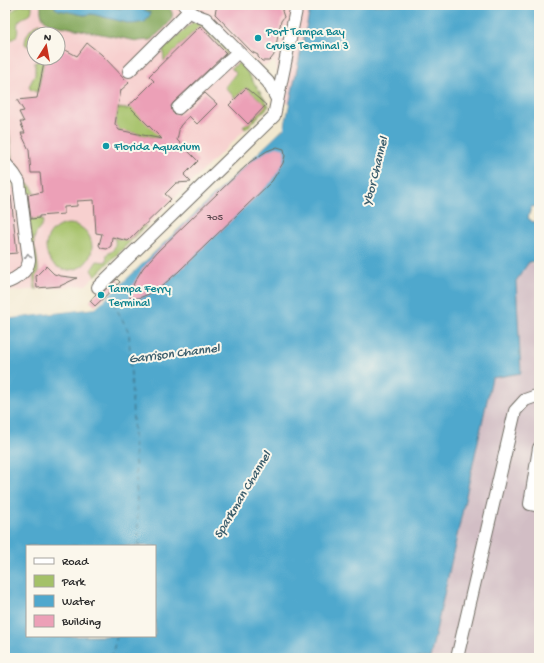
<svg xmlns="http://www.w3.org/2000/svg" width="544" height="663" font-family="'Gochi Hand',sans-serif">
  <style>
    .built { fill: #f7d0cf; fill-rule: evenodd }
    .industrial { fill: #d2bec5 }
    .green { fill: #a4c168; stroke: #68764a }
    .forest { fill: #83a75c; stroke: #576944 }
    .water { fill: #50a8cd; stroke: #3e6a7c; fill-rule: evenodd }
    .pier { fill: #f2e8cf }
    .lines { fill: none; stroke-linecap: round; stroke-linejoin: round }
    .ferry { stroke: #3a5d6c; stroke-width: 1; stroke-dasharray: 5 4; stroke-linecap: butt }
    .building { fill: #eca0b7 }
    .minor-casing { stroke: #716d64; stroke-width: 14 }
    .minor { stroke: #fff; stroke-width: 12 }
    .tram { stroke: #2b2b2b; stroke-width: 1 }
    .oneway { stroke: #a0a0a0 }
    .culture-dot { fill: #0f9aa8; stroke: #fbf7ec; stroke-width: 1.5 }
    .labels { text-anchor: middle; stroke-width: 4; stroke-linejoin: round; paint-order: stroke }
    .number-label { font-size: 10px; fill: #5b484e }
    .culture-label { font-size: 12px; fill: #0d838f; stroke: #fbf7ec; text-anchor: start }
    .water-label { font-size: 13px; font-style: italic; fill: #3a5d6c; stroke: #fbf7ec }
  </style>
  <rect width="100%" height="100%" fill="#fbf7ec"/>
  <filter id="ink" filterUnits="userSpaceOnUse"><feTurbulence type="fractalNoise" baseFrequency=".025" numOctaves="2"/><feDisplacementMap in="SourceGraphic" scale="8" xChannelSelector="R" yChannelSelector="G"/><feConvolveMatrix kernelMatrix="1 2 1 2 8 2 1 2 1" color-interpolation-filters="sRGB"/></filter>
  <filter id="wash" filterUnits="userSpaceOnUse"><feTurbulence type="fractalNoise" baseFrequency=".012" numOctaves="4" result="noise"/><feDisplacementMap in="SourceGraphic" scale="16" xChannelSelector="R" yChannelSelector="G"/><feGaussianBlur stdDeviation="0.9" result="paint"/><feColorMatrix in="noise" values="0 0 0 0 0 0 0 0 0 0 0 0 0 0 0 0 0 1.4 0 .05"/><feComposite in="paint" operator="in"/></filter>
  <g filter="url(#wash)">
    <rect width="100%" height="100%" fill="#f2e8cf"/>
    <!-- built -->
    <path class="built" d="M21 5H176L193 22 200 23 245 69 269 106 86 285 5 292V188L23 186 5 158V22ZM34 34H58V58H34Z
      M192 5H311L289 104 284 102 275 61 265 66 258 64 201 11Z"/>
    <!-- industrial -->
    <path class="industrial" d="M529 262 539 265V658H430L492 377 521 373 516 281Z"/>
    <!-- green -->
    <path class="green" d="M21 5H32C33 18 25 14 19 21 14 27 25 38 5 41 5 24 4 14 21 5Z
      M193 22 200 23 225 47 227 49V55H224L226 53 200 26 164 61 163 49Z
      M39 23 44 26 45 30 43 34H34V44L27 46 25 44C25 35 31 27 39 23Z
      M41 60 44 62 38 91 36 92 30 89 29 86 35 75V62Z
      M239 63 245 69 269 106 246 129 243 127 247 123 248 124 266 105 246 88 235 98 225 87 236 73 231 68Z
      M136 105 159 131 158 138 119 130 115 124 118 108 127 109Z
      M5 129H9L12 157 5 158Z
      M16 170 19 171 25 182 32 187 35 193 28 195 30 219 39 218 42 219 43 223C41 229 36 231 35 236 32 244 36 250 37 258 38 263 38 269 38 274L36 276 37 288 38 289H35L23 186Z
      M46 247a23 23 0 1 1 46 0a23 23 0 1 1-46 0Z
      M144 225 146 226 95 276 91 270 97 261 106 262 107 254C114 251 116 247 115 239L113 238V236L116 238 128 241Z"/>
    <!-- forest -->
    <path class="forest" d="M41 5H55V8L84 15 140 8H117L106 5H165C184 16 161 30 151 40L137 41 50 24C42 19 40 15 41 5Z"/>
    <!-- water -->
    <path class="water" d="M55 5H106L117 8H140L151 13 145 22 132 24 92 14 84 15 59 10 55 8Z
      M311 5H539V206L531 207 528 218 533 222 539 221V261L529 262 516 281 521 373 492 378 430 658H5V319L96 308 284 128ZM27 546H155V636H27Z"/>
    <!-- pier -->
    <path class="pier" d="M287 103 289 104 284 128 96 308 5 319V317L95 306 282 127Z"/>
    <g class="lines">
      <!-- ferry -->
      <path class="ferry" d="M109 295 129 332 139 546
        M111 658 117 636"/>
    </g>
    <g id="blocks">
      <!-- building -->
      <path class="building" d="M217 5H284L282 11 284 17 281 21 274 55 271 59 269 61H262L258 57V55L252 52 215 14Z
        M200 26 226 53 173 103 171 106 173 113 180 115 205 93 217 104 197 124 189 116 180 126 177 140 198 161 184 175 191 182 176 183 165 194 171 199 128 241 112 237 111 246 107 249 101 248 99 245 102 234 96 233 94 200 77 201V206L64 207V214L39 216V218L31 219 28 195 42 192 40 173H31L29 150 21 133H25L20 122H24L19 112 24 111 17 100 37 98 45 58H58V46L77 56 87 43 101 54 129 83 121 90 115 124 119 130 162 139 128 105 133 102 154 81 149 76Z
        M246 88 266 105 248 124 229 105Z
        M277 147 284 149 285 156 283 163 272 181 179 271 162 286 149 294 139 298 130 299 131 290 135 281 143 268 158 251 250 162 267 151Z
        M11 196 17 253 5 254V197Z
        M46 266 54 274 61 276 77 278 60 286 37 288 36 276Z
        M117 279 120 282 95 306 90 301 96 294 103 292Z"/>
    </g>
  </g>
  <g filter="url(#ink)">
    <use href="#blocks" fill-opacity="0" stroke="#716d64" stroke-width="1"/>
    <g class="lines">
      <defs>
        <path id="minor" d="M184 5C190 13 197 16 206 19L268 82 277 99
          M129 71 189 11
          M178 108 238 52
          M5 163 14 174 19 182 29 260C28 272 15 280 5 283
          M98 287 274 116 297 5
          M539 448 530 504 539 506
          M457 658 515 411 525 400 539 395"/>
      </defs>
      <!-- minor casing -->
      <use href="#minor" class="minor-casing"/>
      <!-- minor -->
      <use href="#minor" class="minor"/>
      <!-- tram -->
      <path class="tram" d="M5 15 14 5"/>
    </g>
    <!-- one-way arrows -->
    <defs><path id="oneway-chevron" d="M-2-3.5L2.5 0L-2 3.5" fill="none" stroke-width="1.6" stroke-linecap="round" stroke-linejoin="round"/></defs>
    <use class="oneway" href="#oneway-chevron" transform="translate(28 256) rotate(-95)"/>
  </g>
  <!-- markers -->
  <g class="culture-dot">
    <circle cx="258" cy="38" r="4"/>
    <circle cx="106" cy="146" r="4"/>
    <circle cx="101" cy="295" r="4"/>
  </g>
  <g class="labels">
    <!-- number labels -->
    <g class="number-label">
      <text x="215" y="220">705</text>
    </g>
    <!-- culture labels -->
    <g class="culture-label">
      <text x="266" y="35">Port Tampa Bay<tspan x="266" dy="14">Cruise Terminal 3</tspan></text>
      <text x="114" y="150">Florida Aquarium</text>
      <text x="109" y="292">Tampa Ferry<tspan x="109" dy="14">Terminal</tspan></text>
    </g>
    <!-- water labels -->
    <g class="water-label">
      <text transform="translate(374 171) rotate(-76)" y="5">Ybor Channel</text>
      <text transform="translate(174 352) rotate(-7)" y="5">Garrison Channel</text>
      <text transform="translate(241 494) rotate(-59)" y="5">Sparkman Channel</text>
    </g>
  </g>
  <!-- margin -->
  <rect width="544" height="663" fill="none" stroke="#fbf7ec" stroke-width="20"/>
  <!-- legend -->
  <rect x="26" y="545" width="130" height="92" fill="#fbf7ec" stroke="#a8a59f"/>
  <rect x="34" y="558" width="20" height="6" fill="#ffffff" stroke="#a8a59f"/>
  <text x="62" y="565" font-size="12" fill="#2b2b2b">Road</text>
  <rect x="34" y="575" width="20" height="12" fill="#a4c168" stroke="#a8a59f"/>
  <text x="62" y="585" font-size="12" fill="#2b2b2b">Park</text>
  <rect x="34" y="595" width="20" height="12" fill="#50a8cd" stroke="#a8a59f"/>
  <text x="62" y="605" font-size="12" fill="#2b2b2b">Water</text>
  <rect x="34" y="615" width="20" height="12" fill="#eca0b7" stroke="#a8a59f"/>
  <text x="62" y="625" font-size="12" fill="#2b2b2b">Building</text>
  <!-- north arrow -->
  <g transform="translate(46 46) rotate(11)"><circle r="19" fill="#fbf7ec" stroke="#a8a59f"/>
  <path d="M0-3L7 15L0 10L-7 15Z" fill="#c8321e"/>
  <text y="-6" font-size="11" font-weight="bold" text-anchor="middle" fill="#2b2b2b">N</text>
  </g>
</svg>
